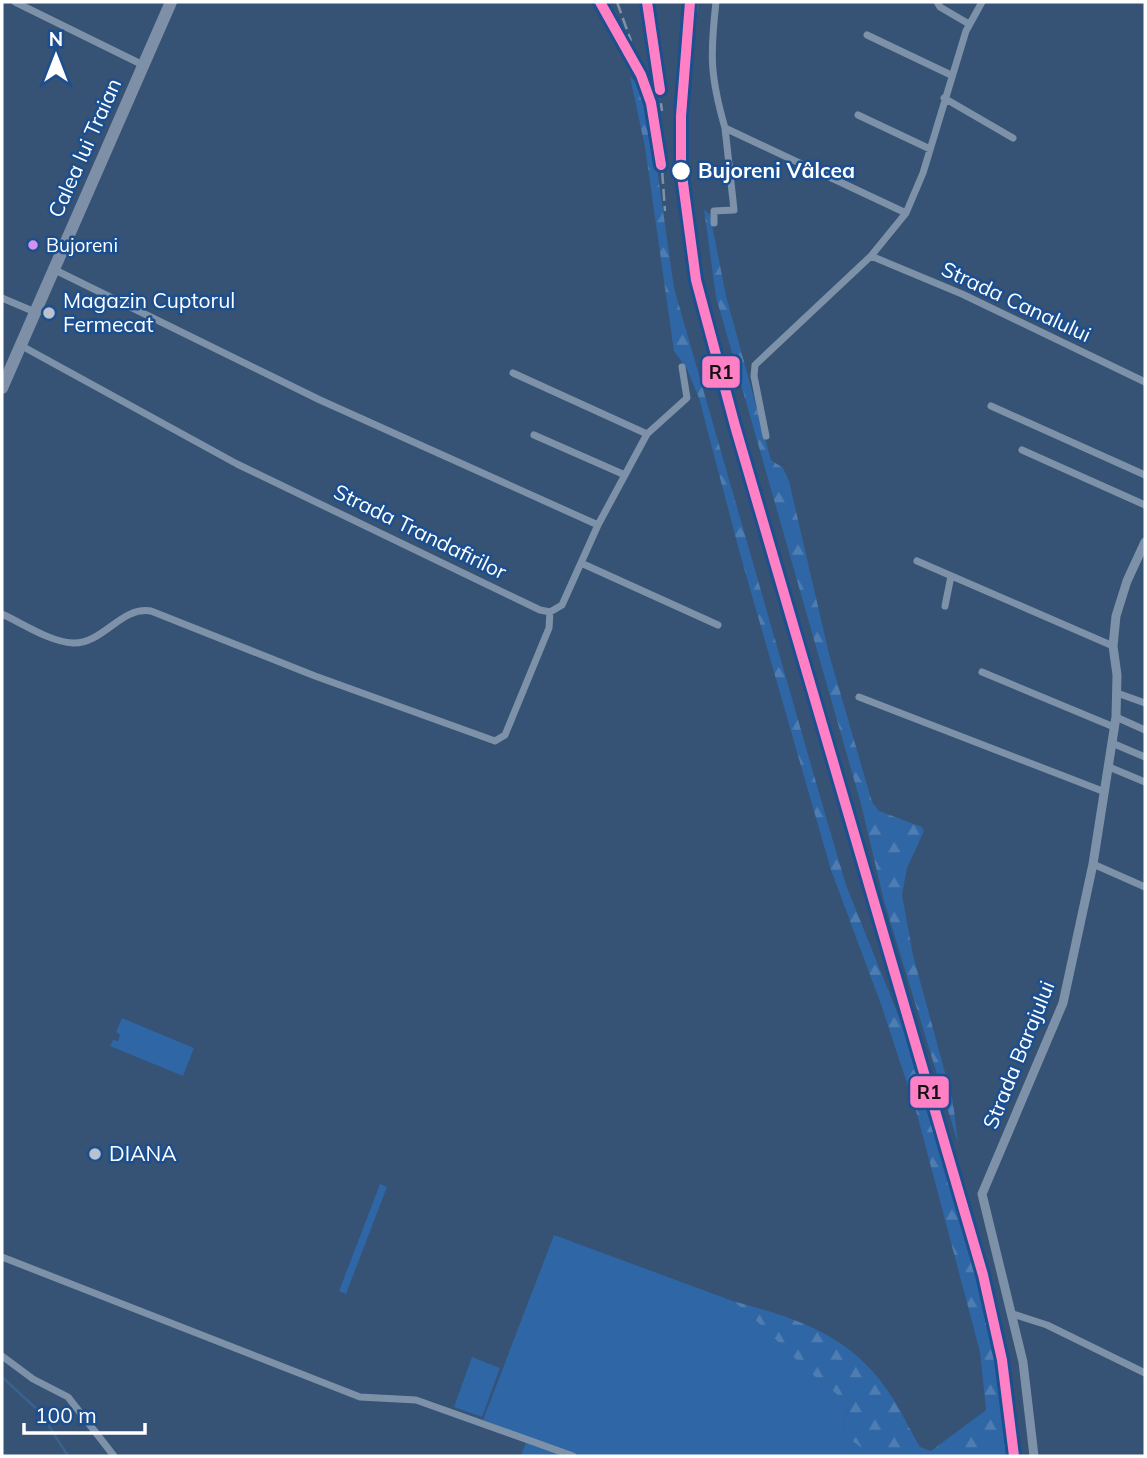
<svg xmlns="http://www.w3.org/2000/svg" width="1147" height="1458" font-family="Mulish,sans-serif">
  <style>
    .grass { fill: #2f66a5 }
    .forest { fill: url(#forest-firs) }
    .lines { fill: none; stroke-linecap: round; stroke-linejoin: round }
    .stream { stroke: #3b618d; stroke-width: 2.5 }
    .minor { stroke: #7d92a8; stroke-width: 7 }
    .tertiary { stroke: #7d92a8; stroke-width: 9 }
    .trunk { stroke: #7e90a7; stroke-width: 12 }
    .rail { stroke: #7e92a7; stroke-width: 2.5; stroke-dasharray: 12 5; stroke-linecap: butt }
    .rail-1-casing { stroke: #1b4f8f; stroke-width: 16 }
    .rail-1 { stroke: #ff80c5; stroke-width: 10 }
    .stop-dot { fill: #fff; stroke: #1b4f8f; stroke-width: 2.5 }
    .bus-dot { fill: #d193ec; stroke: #1b4f8f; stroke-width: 2.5 }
    .poi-dot { fill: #b9c2ce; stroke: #1b4f8f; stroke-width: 2.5 }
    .labels { text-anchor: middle; stroke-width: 5; stroke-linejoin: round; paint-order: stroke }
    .bus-label { font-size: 19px; fill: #fff; stroke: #1b4f8f; text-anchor: start }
    .street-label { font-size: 21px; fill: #fff; stroke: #1b4f8f }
    .stop-label { font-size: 21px; font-weight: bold; fill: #fff; stroke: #1b4f8f; text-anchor: start }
    .poi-label { font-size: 21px; fill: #fff; stroke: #1b4f8f; text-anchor: start }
    .line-badge { stroke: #1b4f8f; stroke-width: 2.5 }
    .pale-badge-label { font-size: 19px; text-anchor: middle; font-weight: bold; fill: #111 }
  </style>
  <defs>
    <pattern id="forest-firs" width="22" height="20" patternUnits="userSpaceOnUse" patternTransform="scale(1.75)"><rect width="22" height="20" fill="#2f66a5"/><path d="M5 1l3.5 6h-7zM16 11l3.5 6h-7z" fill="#4e7db2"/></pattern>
  </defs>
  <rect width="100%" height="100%" fill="#365274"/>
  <!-- grass -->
  <path class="grass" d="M122 1018 194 1048 183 1076 110 1046 113 1040 118 1041 120 1035 116 1032Z
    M380 1184 387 1187 346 1294 339 1291Z
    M554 1235 733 1301 763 1325 806 1368 837 1392 847 1406 843 1429 873 1456H521L528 1437 483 1420Z
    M472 1357 500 1368 482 1417 454 1407Z"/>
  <!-- forest -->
  <path class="forest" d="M630 77 640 85 648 105 674 288 828 824 846 885 917 1062 984 1291 999 1355 1010 1456H873L847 1437 843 1429 847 1406C836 1390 821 1382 806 1369 782 1346 760 1322 733 1301 802 1320 854 1336 894 1400 903 1415 911 1432 920 1447L931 1451 986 1410 980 1352 917 1114 882 1007 831 870 740 554 699 398 687 369 674 351 645 147Z
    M704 209 710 215 726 296 771 460 783 468 789 481 829 654 872 802 879 811 922 827 924 831 907 868 902 895 913 955 953 1102 958 1143 884 901 861 804 716 297Z"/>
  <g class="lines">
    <!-- stream -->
    <path class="stream" d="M2 1377 40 1412 68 1456"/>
    <!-- minor -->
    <path class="minor" d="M15 2 143 65
      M716 2C710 55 710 76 725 128L906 213
      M937 2 940 7 969 24
      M867 35 951 75
      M944 98 1013 138
      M858 115 930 149
      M714 223V211L734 210 725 128
      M871 256 962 294 1145 382
      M53 269 320 400 598 525
      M2 298 35 312
      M20 345 237 464 540 610 550 612 562 605 598 525 647 434 687 398 682 367
      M513 373 647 434
      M991 406 1145 475
      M534 435 625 475
      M766 436 754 376 755 365 871 256 906 213 923 173 966 31 982 2
      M1022 450 1145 505
      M917 561 1113 646
      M581 563 718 625
      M945 606 951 576
      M2 614C22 623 50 642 73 643 103 644 121 606 151 611L315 676 495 741 505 735 549 628 550 612
      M982 672 1114 727
      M1117 693 1145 703
      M859 697 1105 792
      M1116 717 1145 730
      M1112 743 1145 757
      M1109 767 1145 782
      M1093 864 1145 887
      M2 1257 360 1397 416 1400 573 1456
      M1013 1314 1047 1325 1145 1373
      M2 1356 33 1379 68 1397 114 1456"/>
    <!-- tertiary -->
    <path class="tertiary" d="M1034 1456 1023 1362 982 1194 1063 1003 1093 864 1116 717 1117 675 1113 646 1116 616 1127 581 1145 542"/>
    <!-- trunk -->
    <path class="trunk" d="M2 388 171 2"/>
    <!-- rail -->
    <path class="rail" d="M600 2 641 75 651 103 661 165
      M617 2 631 41
      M647 2 662 111
      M697 2C689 76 680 153 692 227 701 284 717 340 732 395L988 1272 1008 1359 1019 1456
      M661 155 665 211"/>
    <defs>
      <path id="rail-1" d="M600 2 641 75 651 103 661 165
        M647 2 660 90
        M690 2 681 116V168L696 280 735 426 983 1275 1002 1360 1014 1456"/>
    </defs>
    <!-- rail-1 casing -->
    <use href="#rail-1" class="rail-1-casing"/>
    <!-- rail-1 -->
    <use href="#rail-1" class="rail-1"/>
  </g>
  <!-- markers -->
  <circle class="stop-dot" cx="681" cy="171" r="10"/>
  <circle class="bus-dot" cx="33" cy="245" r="6"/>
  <g class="poi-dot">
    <circle cx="49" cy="313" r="7"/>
    <circle cx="95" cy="1154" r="7"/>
  </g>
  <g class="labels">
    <!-- bus labels -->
    <g class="bus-label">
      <text x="46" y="252">Bujoreni</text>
    </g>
    <!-- street labels -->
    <g class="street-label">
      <text transform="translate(85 148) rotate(-66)" y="7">Calea lui Traian</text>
      <text transform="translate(1016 302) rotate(25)" y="7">Strada Canalului</text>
      <text transform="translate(420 532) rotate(26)" y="7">Strada Trandafirilor</text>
      <text transform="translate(1019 1055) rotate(-68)" y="7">Strada Barajului</text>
    </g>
    <!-- stop labels -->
    <g class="stop-label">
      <text x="698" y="178">Bujoreni Vâlcea</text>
    </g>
    <!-- poi labels -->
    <g class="poi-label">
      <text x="63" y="308">Magazin Cuptorul<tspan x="63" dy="24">Fermecat</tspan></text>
      <text x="109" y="1161">DIANA</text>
    </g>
  </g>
  <g class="line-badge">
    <rect x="701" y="355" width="40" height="34" rx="7" fill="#ff80c5"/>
    <rect x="909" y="1075" width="41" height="34" rx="7" fill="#ff80c5"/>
  </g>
  <g class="pale-badge-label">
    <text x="721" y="379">R1</text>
    <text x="929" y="1099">R1</text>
  </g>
  <!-- border -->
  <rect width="1147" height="1458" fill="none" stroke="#ffffff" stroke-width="7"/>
  <!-- north arrow -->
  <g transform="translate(56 56)" stroke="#1b4f8f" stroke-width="5" paint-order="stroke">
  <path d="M0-5L12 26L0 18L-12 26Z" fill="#ffffff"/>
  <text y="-10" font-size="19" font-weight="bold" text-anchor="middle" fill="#ffffff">N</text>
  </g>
  <!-- scale -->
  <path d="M24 1423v10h121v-10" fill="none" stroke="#ffffff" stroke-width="3.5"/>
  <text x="35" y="1423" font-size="21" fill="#ffffff" stroke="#1b4f8f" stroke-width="5" paint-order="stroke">100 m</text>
</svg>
